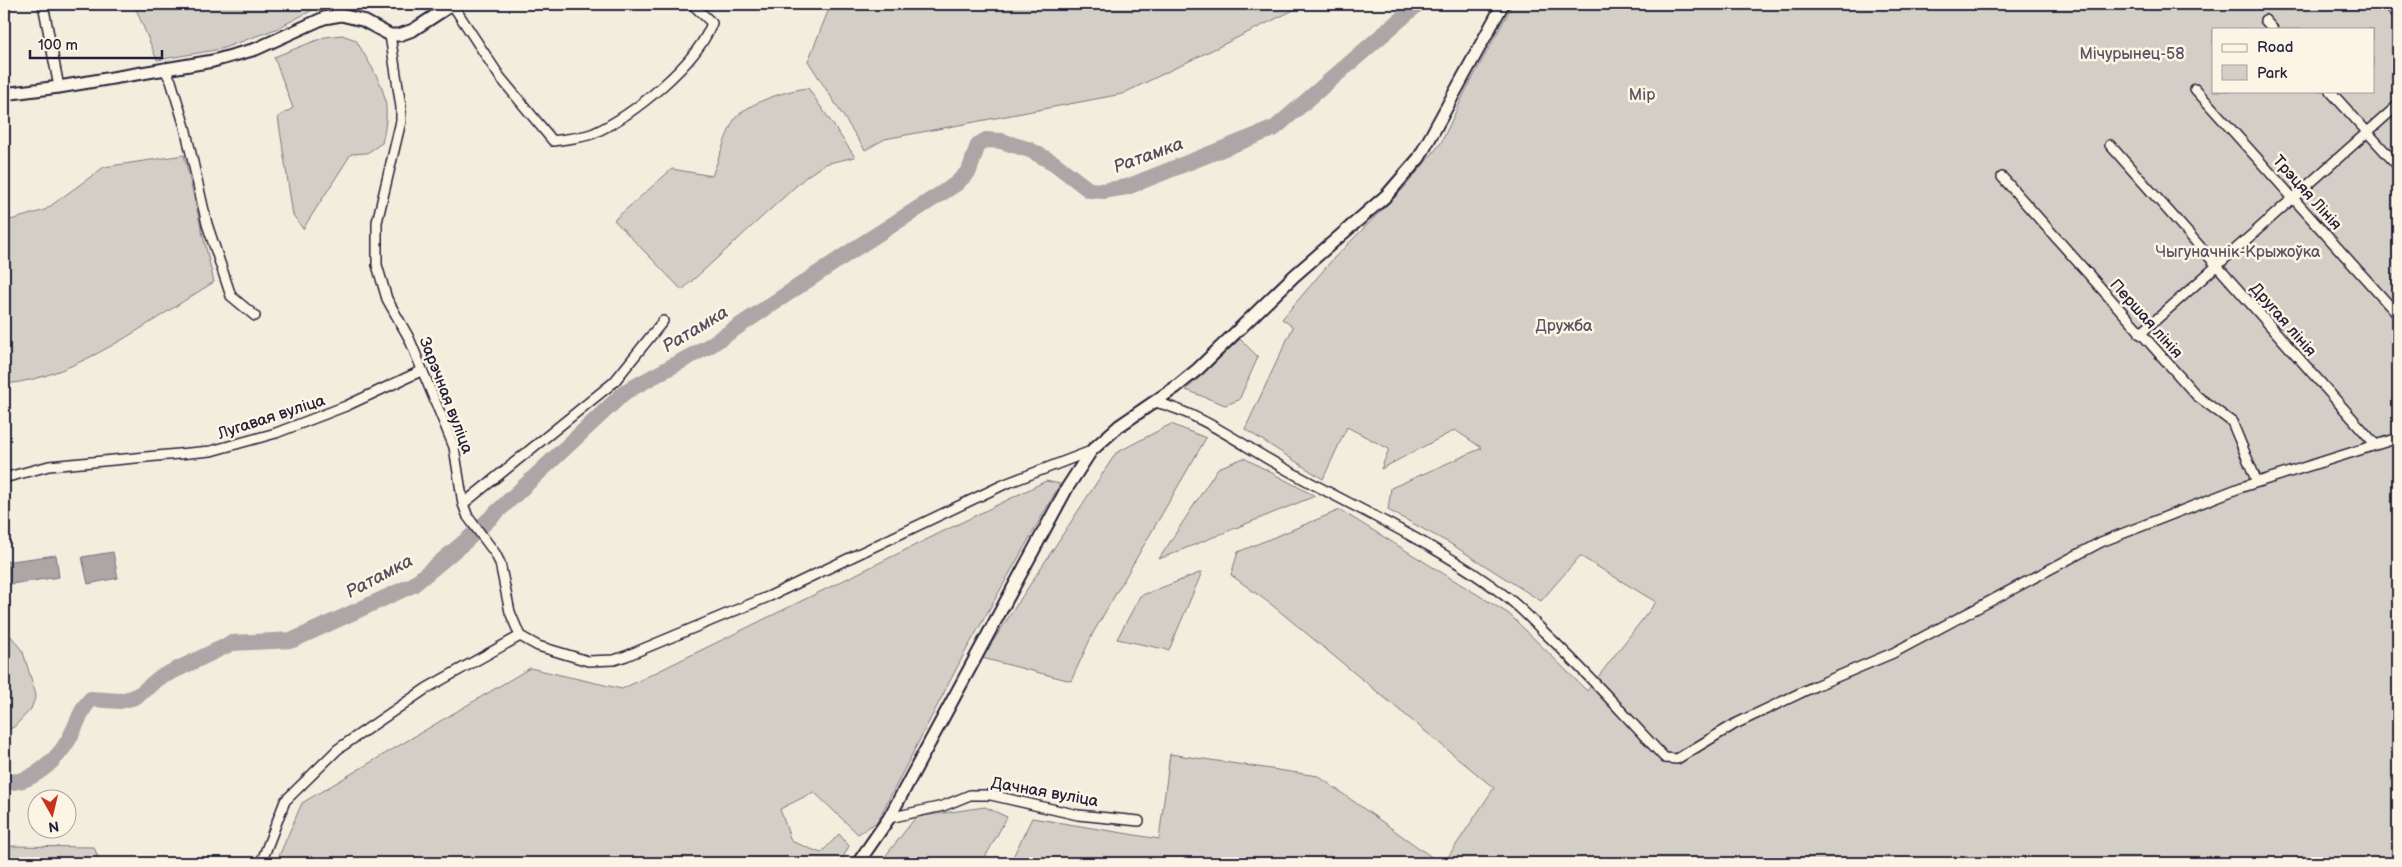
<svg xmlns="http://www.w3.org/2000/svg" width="2402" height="867" font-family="'Balsamiq Sans',sans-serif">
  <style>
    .green { fill: #d4cfc6; stroke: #7b7880; fill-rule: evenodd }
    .water { fill: #aca7a6; stroke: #75727b }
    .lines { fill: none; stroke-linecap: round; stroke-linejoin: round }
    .river { stroke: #aca7a6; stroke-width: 16 }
    .minor-casing { stroke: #22223b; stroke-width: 12 }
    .tertiary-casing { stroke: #22223b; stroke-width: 15 }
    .minor { stroke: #fcf5e5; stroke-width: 9 }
    .tertiary { stroke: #fcf5e5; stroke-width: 11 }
    .labels { text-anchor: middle; stroke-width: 5; stroke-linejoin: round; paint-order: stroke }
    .park-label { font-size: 16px; fill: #575665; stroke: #fcf5e5 }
    .street-label { font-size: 16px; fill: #22223b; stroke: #fcf5e5 }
    .water-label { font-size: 18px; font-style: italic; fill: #525160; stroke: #fcf5e5 }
  </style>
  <rect width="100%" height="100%" fill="#f3edde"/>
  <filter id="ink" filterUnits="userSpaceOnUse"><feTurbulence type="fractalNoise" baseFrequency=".02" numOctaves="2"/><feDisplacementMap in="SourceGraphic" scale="10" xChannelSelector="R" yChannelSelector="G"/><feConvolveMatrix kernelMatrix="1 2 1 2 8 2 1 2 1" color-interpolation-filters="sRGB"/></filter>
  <g filter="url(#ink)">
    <!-- green -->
    <path class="green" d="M134 4H324L276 29 221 49 157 60Z
      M831 4H1338L1304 5 1122 94 885 139 865 150 808 61Z
      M1513 4H2398V863H1444L1494 788 1272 605 1231 575 1238 552 1340 510 1509 614 1587 691 1656 602 1580 556 1541 601 1451 544 1388 510 1391 488 1482 448 1455 430 1381 469 1389 449 1347 427 1323 479 1245 429 1293 327 1282 319 1333 259 1404 188 1441 143 1466 90ZM2213 29H2373V91H2213Z
      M342 35 356 40C379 81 394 95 382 143L367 153 351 154 303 229 293 215 278 117 293 108 274 57 325 37Z
      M808 88 855 157 825 164 807 176 682 290 614 220 672 169 712 176C717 164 730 122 737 116 753 101 788 90 808 88Z
      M184 155 214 282C153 319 75 379 4 384V222L45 210 104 167Z
      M1240 339 1258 357 1239 400 1225 405 1186 390Z
      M1171 424 1206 438 1093 633 1071 681 982 658 1116 453Z
      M1244 458 1315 496 1159 559 1218 468Z
      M1046 481 1060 484 964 654 877 822 858 834 814 792 780 809 791 841 821 853 839 834 849 846 840 863H276L302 803 530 668 622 689Z
      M1202 572 1169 650 1117 639 1140 596Z
      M4 627 23 652 36 695 31 709 14 727 4 731Z
      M1170 754 1318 776 1440 863H1010L1032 818 1159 839Z
      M985 807 1007 817 982 863H880L916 817Z
      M4 846 94 847 100 863H4Z"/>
    <!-- water -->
    <path class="water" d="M113 552 118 578 88 584 82 557Z
      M56 555 59 577 4 585V562Z"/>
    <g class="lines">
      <!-- river -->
      <path class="river" d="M4 782C34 785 63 755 74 729 80 717 81 709 91 699L120 701 132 698 140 694 159 678 232 643 293 640 413 585 468 539 625 392 709 346 856 248 956 184 969 171 978 145 986 140 1001 141 1030 150 1054 163 1089 190 1103 191 1127 187 1275 128 1418 4"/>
      <defs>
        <path id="minor" d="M43 4 59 87
          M334 4 341 15
          M452 4 500 77 553 141C565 139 582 138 594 133 633 115 697 64 712 23L692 4
          M2388 4 2398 15
          M2265 20 2273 29
          M390 35 401 107V121L377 222V265L387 299 409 338 454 447 463 504 468 517 495 553 500 563 510 612 520 636 538 646 588 661 614 660 626 656 770 596 1005 484 1091 451
          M164 68 171 81 185 127 207 224 231 296 255 316
          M2195 89 2398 315
          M2330 91 2398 166
          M2110 145 2375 444
          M2002 177 2197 396 2232 422 2257 482
          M2140 334 2398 105
          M1155 402C1203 414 1246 448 1289 471 1363 512 1441 546 1508 598 1521 608 1533 621 1544 632 1587 672 1625 716 1665 758L1677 759 1735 724 1815 686 1893 653 2101 542 2242 487 2398 438
          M4 478 49 466 211 451 276 433 346 406 421 371
          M463 504 614 382 663 321
          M889 818 943 806 970 795H991L1078 815 1139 821
          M261 863 285 801 338 749 427 688 520 636"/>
        <path id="tertiary" d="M4 94 59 87 213 61 256 49 324 18 341 15 362 20 390 35H399L413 30 453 4
          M858 863 889 818 1067 488 1091 451 1119 426 1176 387 1198 369 1294 276 1387 195 1419 158 1503 4"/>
      </defs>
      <!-- minor casing -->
      <use href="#minor" class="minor-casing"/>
      <!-- tertiary casing -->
      <use href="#tertiary" class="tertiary-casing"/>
      <!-- minor -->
      <use href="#minor" class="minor"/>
      <!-- tertiary -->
      <use href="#tertiary" class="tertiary"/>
    </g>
  </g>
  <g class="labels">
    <!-- park labels -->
    <g class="park-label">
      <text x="2132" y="59">Мічурынец-58</text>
      <text x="1642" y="100">Мір</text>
      <text x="2238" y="257">Чыгуначнік-Крыжоўка</text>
      <text x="1564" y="331">Дружба</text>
    </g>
    <!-- street labels -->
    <g class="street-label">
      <text transform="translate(2308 192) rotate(48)" y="6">Трэцяя Лінія</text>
      <text transform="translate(2147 318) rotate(48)" y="6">Першая лінія</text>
      <text transform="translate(2284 319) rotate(49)" y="6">Другая лінія</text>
      <text transform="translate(447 395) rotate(69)" y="6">Зарэчная вуліца</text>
      <text transform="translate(271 416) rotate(-18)" y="6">Лугавая вуліца</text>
      <text transform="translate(1045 791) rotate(10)" y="6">Дачная вуліца</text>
    </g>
    <!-- water labels -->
    <g class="water-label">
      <text transform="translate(1148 155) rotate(-20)" y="6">Ратамка</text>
      <text transform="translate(695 329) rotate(-31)" y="6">Ратамка</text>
      <text transform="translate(379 576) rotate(-28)" y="6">Ратамка</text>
    </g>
  </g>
  <!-- margin -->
  <rect width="2402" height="867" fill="none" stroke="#fcf5e5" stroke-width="20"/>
  <rect x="10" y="10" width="2382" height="847" fill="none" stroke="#22223b" stroke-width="2" filter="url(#ink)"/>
  <!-- legend -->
  <rect x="2212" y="28" width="162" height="65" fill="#fcf5e5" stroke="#a5a1a1"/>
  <rect x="2222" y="44" width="25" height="8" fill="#fcf5e5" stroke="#a5a1a1"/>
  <text x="2257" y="52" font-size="15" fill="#22223b">Road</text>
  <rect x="2222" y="65" width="25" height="15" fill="#d4cfc6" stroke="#a5a1a1"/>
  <text x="2257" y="78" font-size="15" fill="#22223b">Park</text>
  <!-- north arrow -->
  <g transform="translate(52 814) rotate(172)"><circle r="24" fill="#fcf5e5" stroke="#a5a1a1"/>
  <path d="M0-4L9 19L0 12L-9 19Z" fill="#c8321e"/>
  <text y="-8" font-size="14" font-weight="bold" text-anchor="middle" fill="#22223b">N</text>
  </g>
  <!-- scale -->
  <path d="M30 50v8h132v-8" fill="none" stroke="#22223b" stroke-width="2.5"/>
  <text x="38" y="50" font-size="15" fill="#22223b" stroke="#fcf5e5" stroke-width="4" paint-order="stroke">100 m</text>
</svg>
